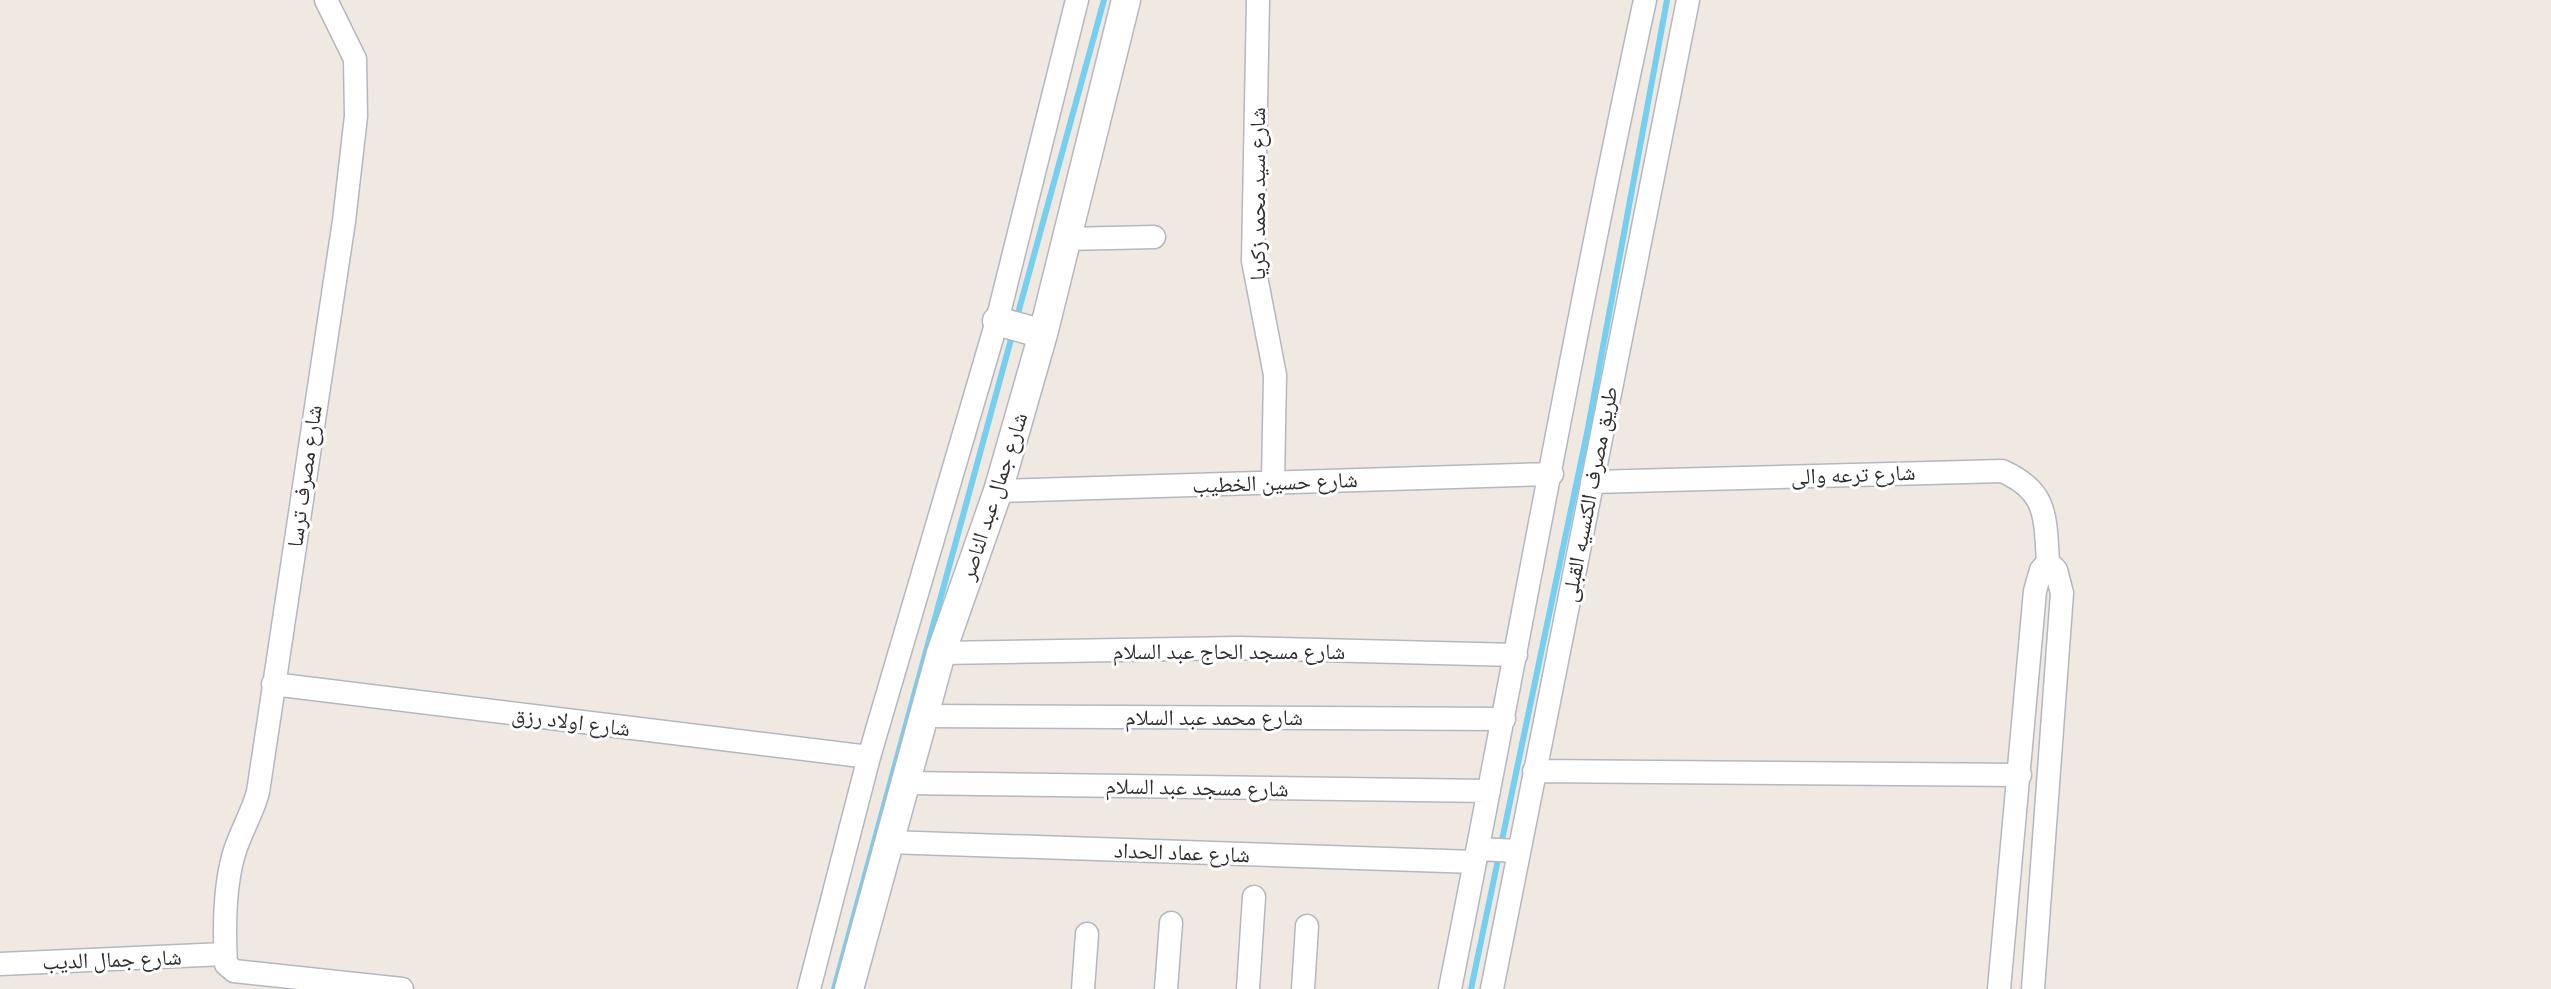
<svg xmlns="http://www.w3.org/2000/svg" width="2551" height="989" font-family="Ubuntu,'Noto Naskh Arabic',sans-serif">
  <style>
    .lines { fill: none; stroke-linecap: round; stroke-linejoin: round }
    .stream { stroke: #75cff0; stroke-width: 6 }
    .minor-casing { stroke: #b4b7c1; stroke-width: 25 }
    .tertiary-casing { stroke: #b4b7c1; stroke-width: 31 }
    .minor { stroke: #fff; stroke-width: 22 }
    .tertiary { stroke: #fff; stroke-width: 28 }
    .labels { text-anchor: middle; stroke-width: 6; stroke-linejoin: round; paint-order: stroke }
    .street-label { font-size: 22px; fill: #2e2e2e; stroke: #fff }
  </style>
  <rect width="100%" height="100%" fill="#efe9e1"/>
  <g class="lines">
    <!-- stream -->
    <path class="stream" d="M1017 317 1104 0
      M1501 845 1588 428 1667 0
      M834 989 1013 332
      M1471 989 1499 855"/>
    <defs>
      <path id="minor" d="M326 0 355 59 356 116 344 221 258 792C252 815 239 834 233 857 224 891 224 929 226 964L234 971 402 989
        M1258 0 1253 261 1275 375 1273 482
        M1066 239 1154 237
        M1592 482 2002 471C2048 491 2045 517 2048 562L2041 570 2035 591 1999 989
        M998 491 1552 474
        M941 653 1238 648 1516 655
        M273 684 869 757
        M923 716 1504 719
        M1534 771 2020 775
        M905 783 1489 791
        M888 842 1475 862
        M1478 849 1518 851
        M0 964 225 954
        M809 989 869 757 997 321 1077 0
        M1083 989 1087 934
        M1166 989 1171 923
        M1248 989 1254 897
        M1303 989 1307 926
        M1450 989C1516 659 1574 328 1645 0
        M1492 989 1688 0
        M2033 989 2062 593 2056 570 2048 562"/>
      <path id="tertiary" d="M997 321 1043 334
        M849 989 941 653 998 491 1043 334 1126 0"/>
    </defs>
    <!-- minor casing -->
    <use href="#minor" class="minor-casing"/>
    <!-- tertiary casing -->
    <use href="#tertiary" class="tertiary-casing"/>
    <!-- minor -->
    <use href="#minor" class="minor"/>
    <!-- tertiary -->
    <use href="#tertiary" class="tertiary"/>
  </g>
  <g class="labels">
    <!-- street labels -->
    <g class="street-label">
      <text transform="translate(1257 194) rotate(-90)" y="8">شارع سيد محمد زكريا</text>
      <text transform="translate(1853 474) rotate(-2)" y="8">شارع ترعه والى</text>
      <text transform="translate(304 476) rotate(-82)" y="8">شارع مصرف ترسا</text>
      <text transform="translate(1275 482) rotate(-2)" y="8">شارع حسين الخطيب</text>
      <text transform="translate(1589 494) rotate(-79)" y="8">طريق مصرف الكنسيه القبلى</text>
      <text transform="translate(993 496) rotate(-72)" y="8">شارع جمال عبد الناصر</text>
      <text x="1229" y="659">شارع مسجد الحاج عبد السلام</text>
      <text x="1214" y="725">شارع محمد عبد السلام</text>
      <text transform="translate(571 721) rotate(7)" y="8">شارع اولاد رزق</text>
      <text transform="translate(1197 787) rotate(1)" y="8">شارع مسجد عبد السلام</text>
      <text transform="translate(1182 852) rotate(2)" y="8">شارع عماد الحداد</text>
      <text transform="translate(112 959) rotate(-2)" y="8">شارع جمال الديب</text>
    </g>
  </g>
</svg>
